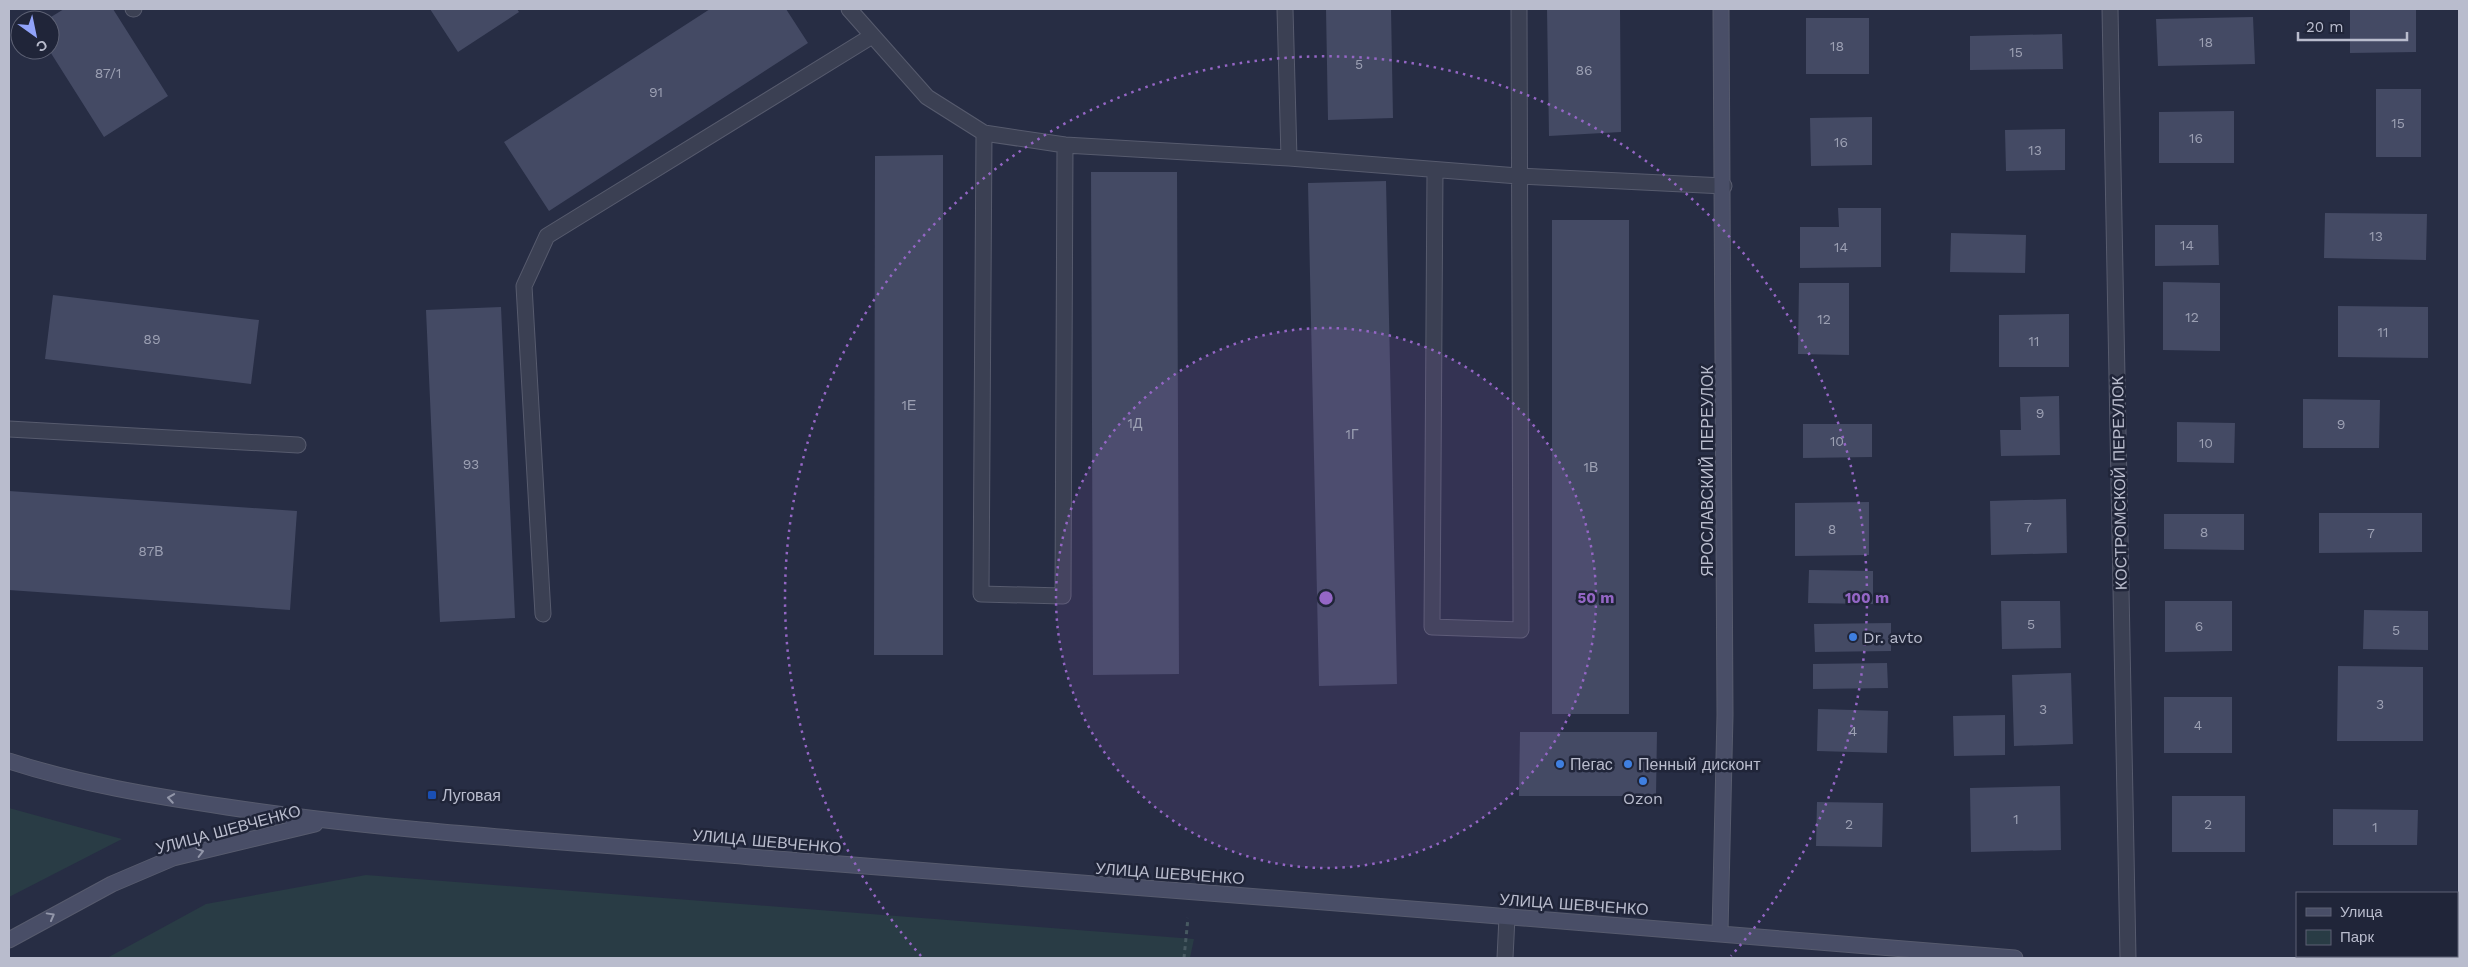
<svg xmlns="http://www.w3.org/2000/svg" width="2468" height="967" font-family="'Work Sans',sans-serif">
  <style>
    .green { fill: #293c45 }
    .building { fill: #444a64 }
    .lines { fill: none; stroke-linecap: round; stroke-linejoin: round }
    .lane-casing { stroke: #575b6e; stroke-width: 17 }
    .street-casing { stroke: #575b6e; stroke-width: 17 }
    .secondary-casing { stroke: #575b6e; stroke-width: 17 }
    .path { stroke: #475961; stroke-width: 3; stroke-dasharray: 4 4; stroke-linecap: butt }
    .lane { stroke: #3b4053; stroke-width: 15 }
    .street { stroke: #3b4053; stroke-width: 15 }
    .secondary { stroke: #494e67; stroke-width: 15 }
    .oneway { stroke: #9296a9 }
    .ring { fill: none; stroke: #9466c5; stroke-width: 2.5; stroke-dasharray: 2.5 5 }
    .shop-dot { fill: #3f7fe0; stroke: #202539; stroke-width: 2 }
    .transit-dot { fill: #1a4fb4; stroke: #202539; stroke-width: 2 }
    .labels { text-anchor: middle; stroke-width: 5; stroke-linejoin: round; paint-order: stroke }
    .number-label { font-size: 14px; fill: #9ca0b3 }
    .street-label { font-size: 16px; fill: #b9bccd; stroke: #202539 }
    .poi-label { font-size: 16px; fill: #b9bccd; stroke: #202539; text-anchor: start }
    .centre { fill: #9466c5; stroke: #202539; stroke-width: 2.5 }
    .ring-label { font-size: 15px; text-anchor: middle; font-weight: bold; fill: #9466c5; stroke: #202539; stroke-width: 5; stroke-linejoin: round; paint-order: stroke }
  </style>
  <rect width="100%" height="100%" fill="#272d44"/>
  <!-- green -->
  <path class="green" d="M9 808 122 839 9 897Z
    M366 875 1194 939 1190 958H107L206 904Z"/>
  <!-- building -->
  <path class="building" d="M64 9H113L168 96 104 137 49 50 50 20H46Z
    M430 9H517L519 12 458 52Z
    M710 9H786L808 43 549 211 504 142Z
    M1326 9H1391L1393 118 1328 120Z
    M1547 9H1620L1621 132 1549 136Z
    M2350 9H2416V52L2350 53Z
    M2253 17 2255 64 2158 66 2156 19Z
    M1806 18H1869V74H1806Z
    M2062 34 2063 69 1970 70V36Z
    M2376 89H2421V157H2376Z
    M2234 111V163H2159V112Z
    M1872 117V165L1811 166 1810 118Z
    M2065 129V170L2006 171 2005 130Z
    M943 155V655H874L875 156Z
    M1091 172H1177L1179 674 1093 675Z
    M1386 181 1397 684 1319 686 1308 183Z
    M1838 208H1881V267L1800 268V227H1839Z
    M2325 213 2427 214 2426 260 2324 258Z
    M1552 220H1629V714H1552Z
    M2155 225H2218L2219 265 2155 266Z
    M1951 233 2026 235 2025 273 1950 272Z
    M2163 282 2220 283V351L2163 350Z
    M1799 283H1849V355L1798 354Z
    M53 295 259 320 251 384 45 359Z
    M2338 306 2428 307V358L2338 357Z
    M501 307 515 618 440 622 426 310Z
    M2069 314V367H1999V315Z
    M2059 396 2060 455 2001 456 2000 430H2021L2020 397Z
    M2303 399 2380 400 2379 448H2303Z
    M2177 422 2235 423 2234 463 2177 462Z
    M1803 424H1872V457L1803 458Z
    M9 491 297 511 290 610 9 590Z
    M2066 499 2067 553 1991 555 1990 501Z
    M1869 502V555L1795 556V503Z
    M2319 513H2422V552L2319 553Z
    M2164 514H2244V550L2164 549Z
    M1809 570 1873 571V604L1808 603Z
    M2001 601H2060L2061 648 2002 649Z
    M2165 601H2232V651L2165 652Z
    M2364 610 2428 611V650L2363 649Z
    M1891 623V651L1815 652 1814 624Z
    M1887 663 1888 688 1813 689V664Z
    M2338 666 2423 667V741H2337Z
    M2071 673 2073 744 2014 746 2012 675Z
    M2164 697H2232V753H2164Z
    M1818 709 1888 711 1887 753 1817 751Z
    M2005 715V755L1954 756 1953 716Z
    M1520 732H1657L1656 796H1519Z
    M2060 786 2061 850 1971 852 1970 788Z
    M2172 796H2245V852H2172Z
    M1817 802 1883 803 1882 847 1816 846Z
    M2333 809 2418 810 2417 845H2333Z"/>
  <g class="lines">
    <defs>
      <path id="lane" d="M133 9H134
        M849 9 927 97 984 133 1065 145 1289 158 1518 176 1724 186
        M1285 9 1289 158
        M984 133 981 594 1063 596 1065 145
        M1435 171 1432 627 1521 630 1519 9
        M9 429 298 445
        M543 614 524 286 547 236 872 36
        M1505 958 1507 917"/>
      <path id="street" d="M2110 9 2128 958"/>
      <path id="secondary" d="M9 761C80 784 153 796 227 807 401 833 576 842 751 857 1172 891 1594 922 2015 958
        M1720 933 1725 715 1721 9
        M9 940 112 884 173 858 315 824"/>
    </defs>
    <!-- lane casing -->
    <use href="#lane" class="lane-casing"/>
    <!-- street casing -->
    <use href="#street" class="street-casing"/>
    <!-- secondary casing -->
    <use href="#secondary" class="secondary-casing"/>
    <!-- path -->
    <path class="path" d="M1184 958 1188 918"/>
    <!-- lane -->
    <use href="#lane" class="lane"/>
    <!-- street -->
    <use href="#street" class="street"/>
    <!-- secondary -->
    <use href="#secondary" class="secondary"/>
  </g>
  <!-- one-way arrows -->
  <defs><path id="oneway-chevron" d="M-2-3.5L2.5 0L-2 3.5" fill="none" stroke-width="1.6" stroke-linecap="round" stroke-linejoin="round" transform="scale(1.25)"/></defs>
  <g class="oneway">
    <use href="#oneway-chevron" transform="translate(171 798) rotate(-171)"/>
    <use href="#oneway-chevron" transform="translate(200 852) rotate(-14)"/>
    <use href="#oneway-chevron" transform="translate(51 916) rotate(-29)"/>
  </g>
  <!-- distance rings -->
  <circle cx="1326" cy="598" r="270" fill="#9466c5" fill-opacity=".12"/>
  <g class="ring">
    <circle cx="1326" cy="598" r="270"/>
    <path d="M921 956A541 541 0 1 1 1731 956"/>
  </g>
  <!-- markers -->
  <g class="shop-dot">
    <circle cx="1853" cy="637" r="5"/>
    <circle cx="1560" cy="764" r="5"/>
    <circle cx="1628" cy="764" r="5"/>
    <circle cx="1643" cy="781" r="5"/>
  </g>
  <rect class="transit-dot" x="427" y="790" width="10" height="10" rx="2.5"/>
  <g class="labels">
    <!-- number labels -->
    <g class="number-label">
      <text x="2206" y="47">18</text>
      <text x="1837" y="51">18</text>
      <text x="2016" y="57">15</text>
      <text x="1359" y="69">5</text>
      <text x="1584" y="75">86</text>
      <text x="108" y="78">87/1</text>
      <text x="656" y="97">91</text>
      <text x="2398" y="128">15</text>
      <text x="2196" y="143">16</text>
      <text x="1841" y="147">16</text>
      <text x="2035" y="155">13</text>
      <text x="2376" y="241">13</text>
      <text x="2187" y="250">14</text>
      <text x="1841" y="252">14</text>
      <text x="2192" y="322">12</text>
      <text x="1824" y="324">12</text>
      <text x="2383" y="337">11</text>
      <text x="152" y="344">89</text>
      <text x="2034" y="346">11</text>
      <text x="909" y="410">1Е</text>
      <text x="2040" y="418">9</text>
      <text x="1135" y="428">1Д</text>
      <text x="2341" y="429">9</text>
      <text x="1352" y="439">1Г</text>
      <text x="1837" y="446">10</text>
      <text x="2206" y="448">10</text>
      <text x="471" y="469">93</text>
      <text x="1591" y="472">1В</text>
      <text x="2028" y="532">7</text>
      <text x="1832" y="534">8</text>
      <text x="2204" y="537">8</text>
      <text x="2371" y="538">7</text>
      <text x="151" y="556">87В</text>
      <text x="2031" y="629">5</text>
      <text x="2199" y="631">6</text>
      <text x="2396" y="635">5</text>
      <text x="2380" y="709">3</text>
      <text x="2043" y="714">3</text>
      <text x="2198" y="730">4</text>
      <text x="1853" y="736">4</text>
      <text x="2016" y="824">1</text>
      <text x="1849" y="829">2</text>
      <text x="2208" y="829">2</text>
      <text x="2375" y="832">1</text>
    </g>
    <!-- street labels -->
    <g class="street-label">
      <text transform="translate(1707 471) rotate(-90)" y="6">ЯРОСЛАВСКИЙ ПЕРЕУЛОК</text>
      <text transform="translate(2119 483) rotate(-91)" y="6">КОСТРОМСКОЙ ПЕРЕУЛОК</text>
      <text transform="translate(228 829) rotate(-15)" y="6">УЛИЦА ШЕВЧЕНКО</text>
      <text transform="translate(767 841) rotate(5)" y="6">УЛИЦА ШЕВЧЕНКО</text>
      <text transform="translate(1170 873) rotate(4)" y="6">УЛИЦА ШЕВЧЕНКО</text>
      <text transform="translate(1574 904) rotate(4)" y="6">УЛИЦА ШЕВЧЕНКО</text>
    </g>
    <!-- poi labels -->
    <g class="poi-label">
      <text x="1863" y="643">Dr. avto</text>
      <text x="1570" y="770">Пегас</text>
      <text x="1638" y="770">Пенный дисконт</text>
      <text x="442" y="801">Луговая</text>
      <text x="1643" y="804" text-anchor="middle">Ozon</text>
    </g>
  </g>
  <circle cx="1326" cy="598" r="8" class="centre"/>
  <g class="ring-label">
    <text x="1596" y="603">50 m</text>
    <text x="1867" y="603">100 m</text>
  </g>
  <!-- border -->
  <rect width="2468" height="967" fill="none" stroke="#b9bccd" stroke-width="20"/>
  <!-- legend -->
  <rect x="2296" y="892" width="162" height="65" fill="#202539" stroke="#5d6174"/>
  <rect x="2306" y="908" width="25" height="8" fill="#494e67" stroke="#5d6174"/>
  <text x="2340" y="917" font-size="15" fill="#b9bccd">Улица</text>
  <rect x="2306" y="930" width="25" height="15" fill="#293c45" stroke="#5d6174"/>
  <text x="2340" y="942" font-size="15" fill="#b9bccd">Парк</text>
  <!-- north arrow -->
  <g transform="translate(35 35) rotate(147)"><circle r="24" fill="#202539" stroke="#5d6174"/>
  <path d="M0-4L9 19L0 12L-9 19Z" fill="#91a3fa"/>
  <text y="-8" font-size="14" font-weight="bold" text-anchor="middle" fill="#b9bccd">С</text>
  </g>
  <!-- scale -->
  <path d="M2298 32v8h109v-8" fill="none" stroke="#b9bccd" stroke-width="2.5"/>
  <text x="2306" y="32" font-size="15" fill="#b9bccd" stroke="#202539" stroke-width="4" paint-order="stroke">20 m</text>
</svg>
